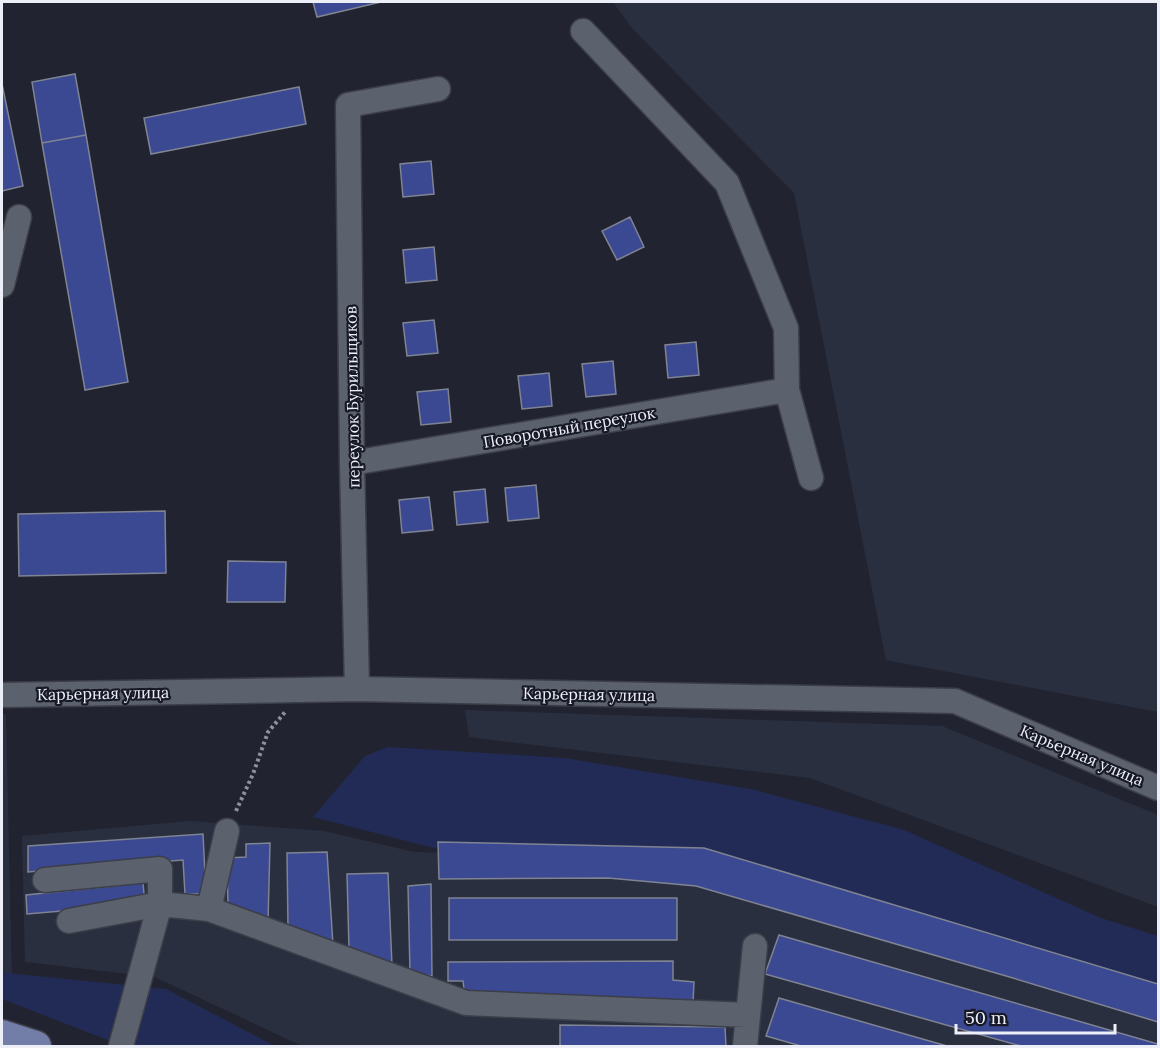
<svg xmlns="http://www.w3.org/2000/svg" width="1160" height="1048" font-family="Lora,serif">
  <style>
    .built { fill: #2a2f40 }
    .green { fill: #222b55 }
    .building { fill: #3b4892; stroke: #7f8492; stroke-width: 1.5 }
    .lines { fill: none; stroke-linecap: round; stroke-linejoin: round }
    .minor-casing { stroke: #3c3f48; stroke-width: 27 }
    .major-casing { stroke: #3c3f48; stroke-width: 33 }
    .path { stroke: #8e919b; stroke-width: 4; stroke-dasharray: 3 3; stroke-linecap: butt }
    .minor { stroke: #5c616e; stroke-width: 24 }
    .major { stroke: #727da8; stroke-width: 30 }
    .labels { text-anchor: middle; stroke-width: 4.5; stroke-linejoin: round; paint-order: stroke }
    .street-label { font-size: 16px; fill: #eceff7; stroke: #171a26 }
  </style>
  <rect width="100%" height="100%" fill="#212430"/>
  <!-- built -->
  <path class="built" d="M613 2H1158V712L886 660 794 193 632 28Z
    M465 710 942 726 1158 815V907L810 778 469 737Z
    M2 714H6L12 987 2 984Z
    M190 821 324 831 414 852 581 857 723 880 1158 1021V1046H302L155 977 25 962 22 836Z"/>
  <!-- green -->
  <path class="green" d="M388 747 565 758 751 789 904 830 1101 918 1158 936V1012L769 882 633 854 438 849 313 817 365 756Z
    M2 971 16 974 166 989 275 1046H120L113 1042 2 999Z"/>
  <!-- building -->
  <path class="building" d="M313 2H381L317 17Z
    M75 74 86 135 42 143 32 82Z
    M2 84 23 186 2 191Z
    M299 87 306 124 151 154 144 118Z
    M86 135 128 382 85 390 42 143Z
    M431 161 434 194 403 197 400 164Z
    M630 217 644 247 617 260 602 231Z
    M434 247 437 280 406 283 403 250Z
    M434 320 438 353 407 356 403 323Z
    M696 342 699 375 668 378 665 345Z
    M613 361 616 394 586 397 582 364Z
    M549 373 552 406 522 409 518 376Z
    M448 389 451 422 421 425 417 392Z
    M536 485 539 518 508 521 505 488Z
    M485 489 488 522 457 525 454 492Z
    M429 497 433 530 402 533 399 500Z
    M165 511 166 573 19 576 18 514Z
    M228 561 286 562 285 602H227Z
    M203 834 206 894H185L183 860 28 872V846Z
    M438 842 704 848 1158 984V1022L1013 978 696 886 608 878 439 879Z
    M270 843 268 922 228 907 227 858 246 857V844Z
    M327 852 333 945 288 928 287 853Z
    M388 873 392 966 349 949 347 874Z
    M143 883 145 904 27 914 26 895Z
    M431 884 432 976 410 973 408 886Z
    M449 898H677V940H449Z
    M779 935 1158 1044V1046H1021L765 974Z
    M673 961V980L694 982 693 1004 465 998 463 981H448V962Z
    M779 998 947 1046H801L766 1036Z
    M560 1025 725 1027 726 1046H560Z"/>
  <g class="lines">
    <defs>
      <path id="minor" d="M583 31 727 183 786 328 787 390 811 478
        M2 285 19 217
        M352 463 787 390
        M357 689 352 463 348 105 438 89
        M2 695 357 689 955 701 1158 788
        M45 880 160 869V904L121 1046
        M209 909 227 831
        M69 921 160 904 209 909 466 1003 748 1015
        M745 1046 755 946"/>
      <path id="major" d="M2 1035 36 1046"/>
    </defs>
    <!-- minor casing -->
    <use href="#minor" class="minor-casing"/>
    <!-- major casing -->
    <use href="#major" class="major-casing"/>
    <!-- path -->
    <path class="path" d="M236 811 253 774 268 732 286 711"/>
    <!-- minor -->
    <use href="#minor" class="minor"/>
    <!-- major -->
    <use href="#major" class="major"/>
  </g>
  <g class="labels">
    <!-- street labels -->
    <g class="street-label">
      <text transform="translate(352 397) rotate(-91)" y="6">переулок Бурильщиков</text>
      <text transform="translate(569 427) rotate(-10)" y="6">Поворотный переулок</text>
      <text transform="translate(103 693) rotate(-1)" y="6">Карьерная улица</text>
      <text transform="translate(589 694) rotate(1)" y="6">Карьерная улица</text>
      <text transform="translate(1082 755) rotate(23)" y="6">Карьерная улица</text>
    </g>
  </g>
  <!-- border -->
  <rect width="1160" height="1048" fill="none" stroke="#eceff7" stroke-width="6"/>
  <!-- scale -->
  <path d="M956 1024v9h159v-9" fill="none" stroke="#eceff7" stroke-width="3"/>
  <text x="965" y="1024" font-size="18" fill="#eceff7" stroke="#171a26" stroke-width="4.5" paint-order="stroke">50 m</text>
</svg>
